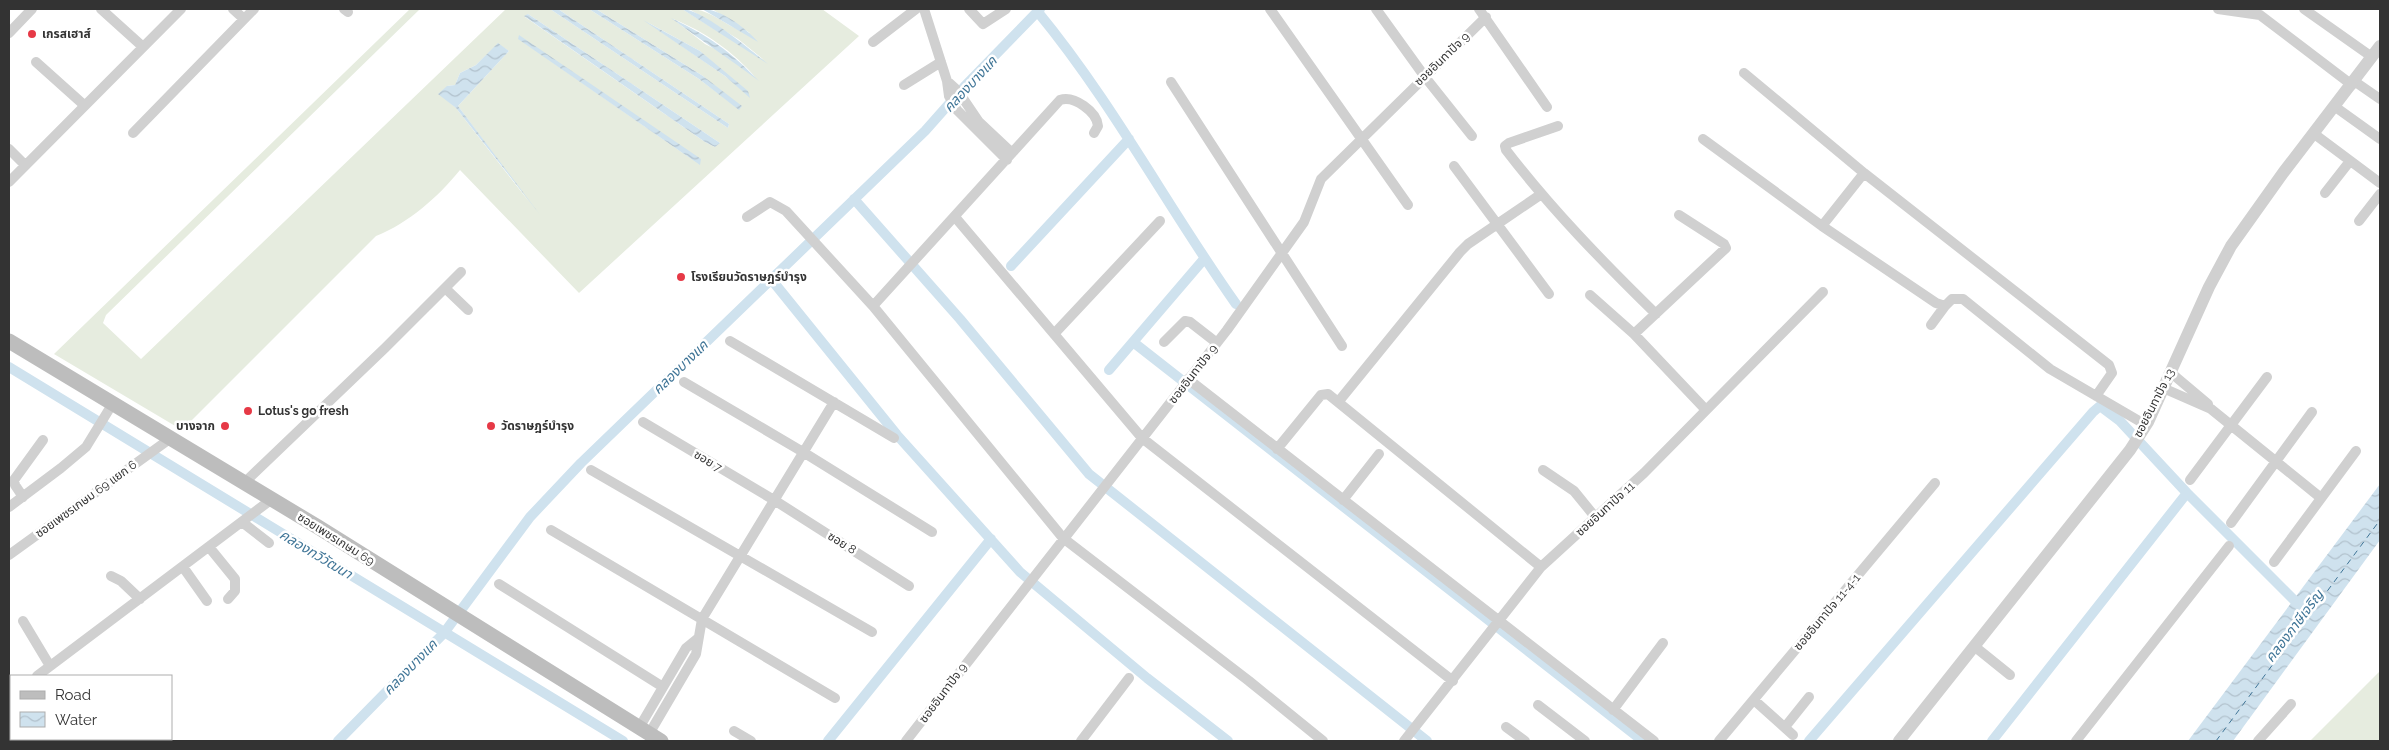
<svg xmlns="http://www.w3.org/2000/svg" width="2389" height="750" font-family="Raleway,'Noto Sans Thai',sans-serif">
  <style>
    .grass { fill: #e6ecdf; fill-rule: evenodd }
    .water { fill: url(#water-waves) }
    .lines { fill: none; stroke-linecap: round; stroke-linejoin: round }
    .canal { stroke: #cfe2ee; stroke-width: 10 }
    .ferry { stroke: #3f7597; stroke-width: 1; stroke-dasharray: 6 5; stroke-linecap: butt }
    .minor { stroke: #d0d0d0; stroke-width: 10 }
    .tertiary { stroke: #d0d0d0; stroke-width: 12 }
    .secondary { stroke: #bdbdbd; stroke-width: 15 }
    .poi-dot { fill: #e63946; stroke: #fff; stroke-width: 2 }
    .labels { text-anchor: middle; stroke-width: 5; stroke-linejoin: round; paint-order: stroke }
    .poi-label { font-size: 12px; font-weight: bold; fill: #333; stroke: #fff; text-anchor: start }
    .street-label { font-size: 12px; fill: #333; stroke: #fff }
    .water-label { font-size: 14px; font-style: italic; fill: #3f7597; stroke: #fff }
  </style>
  <defs>
    <pattern id="water-waves" width="16" height="10" patternUnits="userSpaceOnUse" patternTransform="scale(1.25)"><rect width="16" height="10" fill="#cfe2ee"/><path d="M0 5q4-4 8 0t8 0" fill="none" stroke="#b2c2cd"/></pattern>
  </defs>
  <rect width="100%" height="100%" fill="#fff"/>
  <!-- grass -->
  <path class="grass" d="M410 9H420L106 315 103 323 141 359 506 9H550L728 128 729 124 558 9H589L699 79 739 109 703 76 596 9H682L764 60 738 39 689 9C713 9 727 29 750 33L712 9H822L859 36 579 293 460 170C438 197 409 223 376 236L182 430 54 354ZM528 14 720 143 715 147 705 142 525 17ZM673 19C704 31 734 52 755 77L723 53 705 44ZM647 22 700 51 750 97 725 76ZM519 36 700 165 519 39ZM498 44 509 51 458 106 530 203 456 108 448 101 447 86 455 85 460 73 476 65Z
    M2380 671V741H2310Z"/>
  <!-- water -->
  <path class="water" d="M550 9H558L729 124 728 128Z
    M589 9H596L703 76 742 106 739 110 699 79Z
    M682 9C702 9 751 50 768 64Z
    M702 9C721 9 746 28 758 42Z
    M528 14 720 143 715 147 705 142 524 16Z
    M671 18C708 35 731 52 759 81 730 59 700 40 671 18Z
    M643 20 700 51 748 91 750 98 725 76Z
    M519 35 701 159 700 165 518 39Z
    M498 43 509 51 458 106 541 216 456 108 438 94 447 86 455 85 460 73 476 65Z
    M2380 484V540L2233 741H2188Z"/>
  <g class="lines">
    <!-- canal -->
    <path class="canal" d="M1037 11C1113 103 1168 208 1236 304
      M854 199 960 319 1089 474 1427 741
      M1011 266 1129 139
      M771 279 897 435 1020 572 1147 678 1228 741
      M1133 342 1643 741
      M9 367 623 741
      M1109 370 1204 259
      M338 741 444 633 530 517 581 463 925 131 964 87 1040 9
      M828 741 991 539
      M1809 741 2093 412 2100 406 2120 421 2187 493 2303 609
      M1992 741 2187 493"/>
    <!-- ferry -->
    <path class="ferry" d="M2216 741 2380 520"/>
    <!-- minor -->
    <path class="minor" d="M101 9 142 46
      M233 9 244 19
      M344 9 348 12
      M924 9 947 81 949 96 957 110 1007 160
      M969 9 983 24 1006 9
      M1270 9 1408 205
      M1376 9 1425 77 1472 136
      M1479 9 1547 107
      M2218 9 2260 15 2352 85
      M2304 9 2372 57
      M9 33 32 9
      M873 42 916 9
      M36 62 84 105
      M1744 73 1864 173
      M947 81 958 91 979 122 1012 153
      M2354 81 2380 99
      M1171 82 1342 346
      M904 85 941 62
      M2334 106 2380 139
      M1558 126 1509 143 1505 146 1506 150C1552 210 1603 262 1656 314
      M133 133 254 9
      M2313 133 2380 183
      M1703 139 1822 226 1936 303 1945 306 1952 299H1963L2050 369 2146 425
      M9 149 25 165
      M1454 166 1549 294
      M9 182 181 9
      M2325 193 2350 161
      M747 217 770 202 786 211 873 306 1063 538 1249 681 1323 741
      M955 217 1142 438 1453 681
      M2359 221 2380 194
      M1822 226 1864 173 2109 365 2112 373 2096 396
      M445 288 468 310
      M1590 295 1634 334 1706 410
      M873 306 1060 100C1074 95 1097 112 1098 126L1094 133
      M1931 325 1945 306
      M1054 334 1160 221
      M1634 334 1726 248 1724 244 1679 215
      M730 341 894 438
      M1164 342 1185 321 1190 322 1217 343
      M2170 372 2208 404
      M1188 379 1654 741
      M684 382 803 452 932 532
      M2163 388 2211 409 2321 498
      M1339 401 1460 252 1468 244 1540 195
      M643 422 774 500 909 586
      M1277 449 1321 395 1328 394 1541 567
      M591 470 872 632
      M1543 470 1574 491 1596 518
      M2190 480 2267 377
      M244 483 385 348 461 272
      M23 497 15 485 14 480 43 440
      M1343 500 1379 454
      M9 507 61 468 86 447 113 403
      M242 522 269 543
      M2231 523 2312 412
      M551 530 835 698
      M209 547 235 579V591L228 599
      M9 555 171 438
      M2274 562 2356 451
      M183 567 207 601
      M111 576 121 581 140 599
      M499 584 663 687
      M23 621 50 666
      M1974 646 2010 675
      M37 676 272 499
      M9 697 11 696
      M1754 700 1793 735
      M1538 705 1585 741
      M1613 710 1663 643
      M9 726 11 730
      M1506 727 1525 741
      M1785 727 1809 697
      M639 728 686 648 697 639
      M734 731 751 741
      M649 734 696 654 702 619 834 402
      M906 741 1227 330 1304 222 1321 179 1486 17
      M1081 741 1129 678
      M1404 741 1541 567 1644 473 1823 292
      M1719 741 1935 483
      M2076 741 2229 546
      M2258 741 2291 704"/>
    <!-- tertiary -->
    <path class="tertiary" d="M1899 741 2130 450 2148 422 2209 287 2231 246 2283 173 2380 46"/>
    <!-- secondary -->
    <path class="secondary" d="M9 341 318 527 661 741"/>
  </g>
  <!-- markers -->
  <g class="poi-dot">
    <circle cx="32" cy="34" r="5"/>
    <circle cx="681" cy="277" r="5"/>
    <circle cx="248" cy="411" r="5"/>
    <circle cx="225" cy="426" r="5"/>
    <circle cx="491" cy="426" r="5"/>
  </g>
  <g class="labels">
    <!-- poi labels -->
    <g class="poi-label">
      <text x="42" y="38">เกรสเฮาส์</text>
      <text x="691" y="281">โรงเรียนวัดราษฎร์บำรุง</text>
      <text x="258" y="415">Lotus's go fresh</text>
      <text x="215" y="430" text-anchor="end">บางจาก</text>
      <text x="501" y="430">วัดราษฎร์บำรุง</text>
    </g>
    <!-- street labels -->
    <g class="street-label">
      <text transform="translate(1442 59) rotate(-44)" y="4">ซอยอินทาปัจ 9</text>
      <text transform="translate(1193 374) rotate(-52)" y="4">ซอยอินทาปัจ 9</text>
      <text transform="translate(2154 403) rotate(-63)" y="4">ซอยอินทาปัจ 13</text>
      <text transform="translate(708 461) rotate(31)" y="4">ซอย 7</text>
      <text transform="translate(86 499) rotate(-36)" y="4">ซอยเพชรเกษม 69 แยก 6</text>
      <text transform="translate(1605 509) rotate(-42)" y="4">ซอยอินทาปัจ 11</text>
      <text transform="translate(336 539) rotate(32)" y="4">ซอยเพชรเกษม 69</text>
      <text transform="translate(842 543) rotate(32)" y="4">ซอย 8</text>
      <text transform="translate(1827 612) rotate(-50)" y="4">ซอยอินทาปัจ 11-4-1</text>
      <text transform="translate(943 693) rotate(-53)" y="4">ซอยอินทาปัจ 9</text>
    </g>
    <!-- water labels -->
    <g class="water-label">
      <text transform="translate(970 84) rotate(-47)" y="5">คลองบางแค</text>
      <text transform="translate(680 367) rotate(-44)" y="5">คลองบางแค</text>
      <text transform="translate(316 554) rotate(31)" y="5">คลองทวีวัฒนา</text>
      <text transform="translate(2294 626) rotate(-53)" y="5">คลองภาษีเจริญ</text>
      <text transform="translate(410 667) rotate(-46)" y="5">คลองบางแค</text>
    </g>
  </g>
  <!-- border -->
  <rect width="2389" height="750" fill="none" stroke="#333333" stroke-width="20"/>
  <!-- legend -->
  <rect x="10" y="675" width="162" height="65" fill="#ffffff" stroke="#adadad"/>
  <rect x="20" y="691" width="25" height="8" fill="#bdbdbd" stroke="#adadad"/>
  <text x="55" y="700" font-size="15" fill="#333333">Road</text>
  <rect x="20" y="712" width="25" height="15" fill="url(#water-waves)" stroke="#adadad"/>
  <text x="55" y="725" font-size="15" fill="#333333">Water</text>
</svg>
